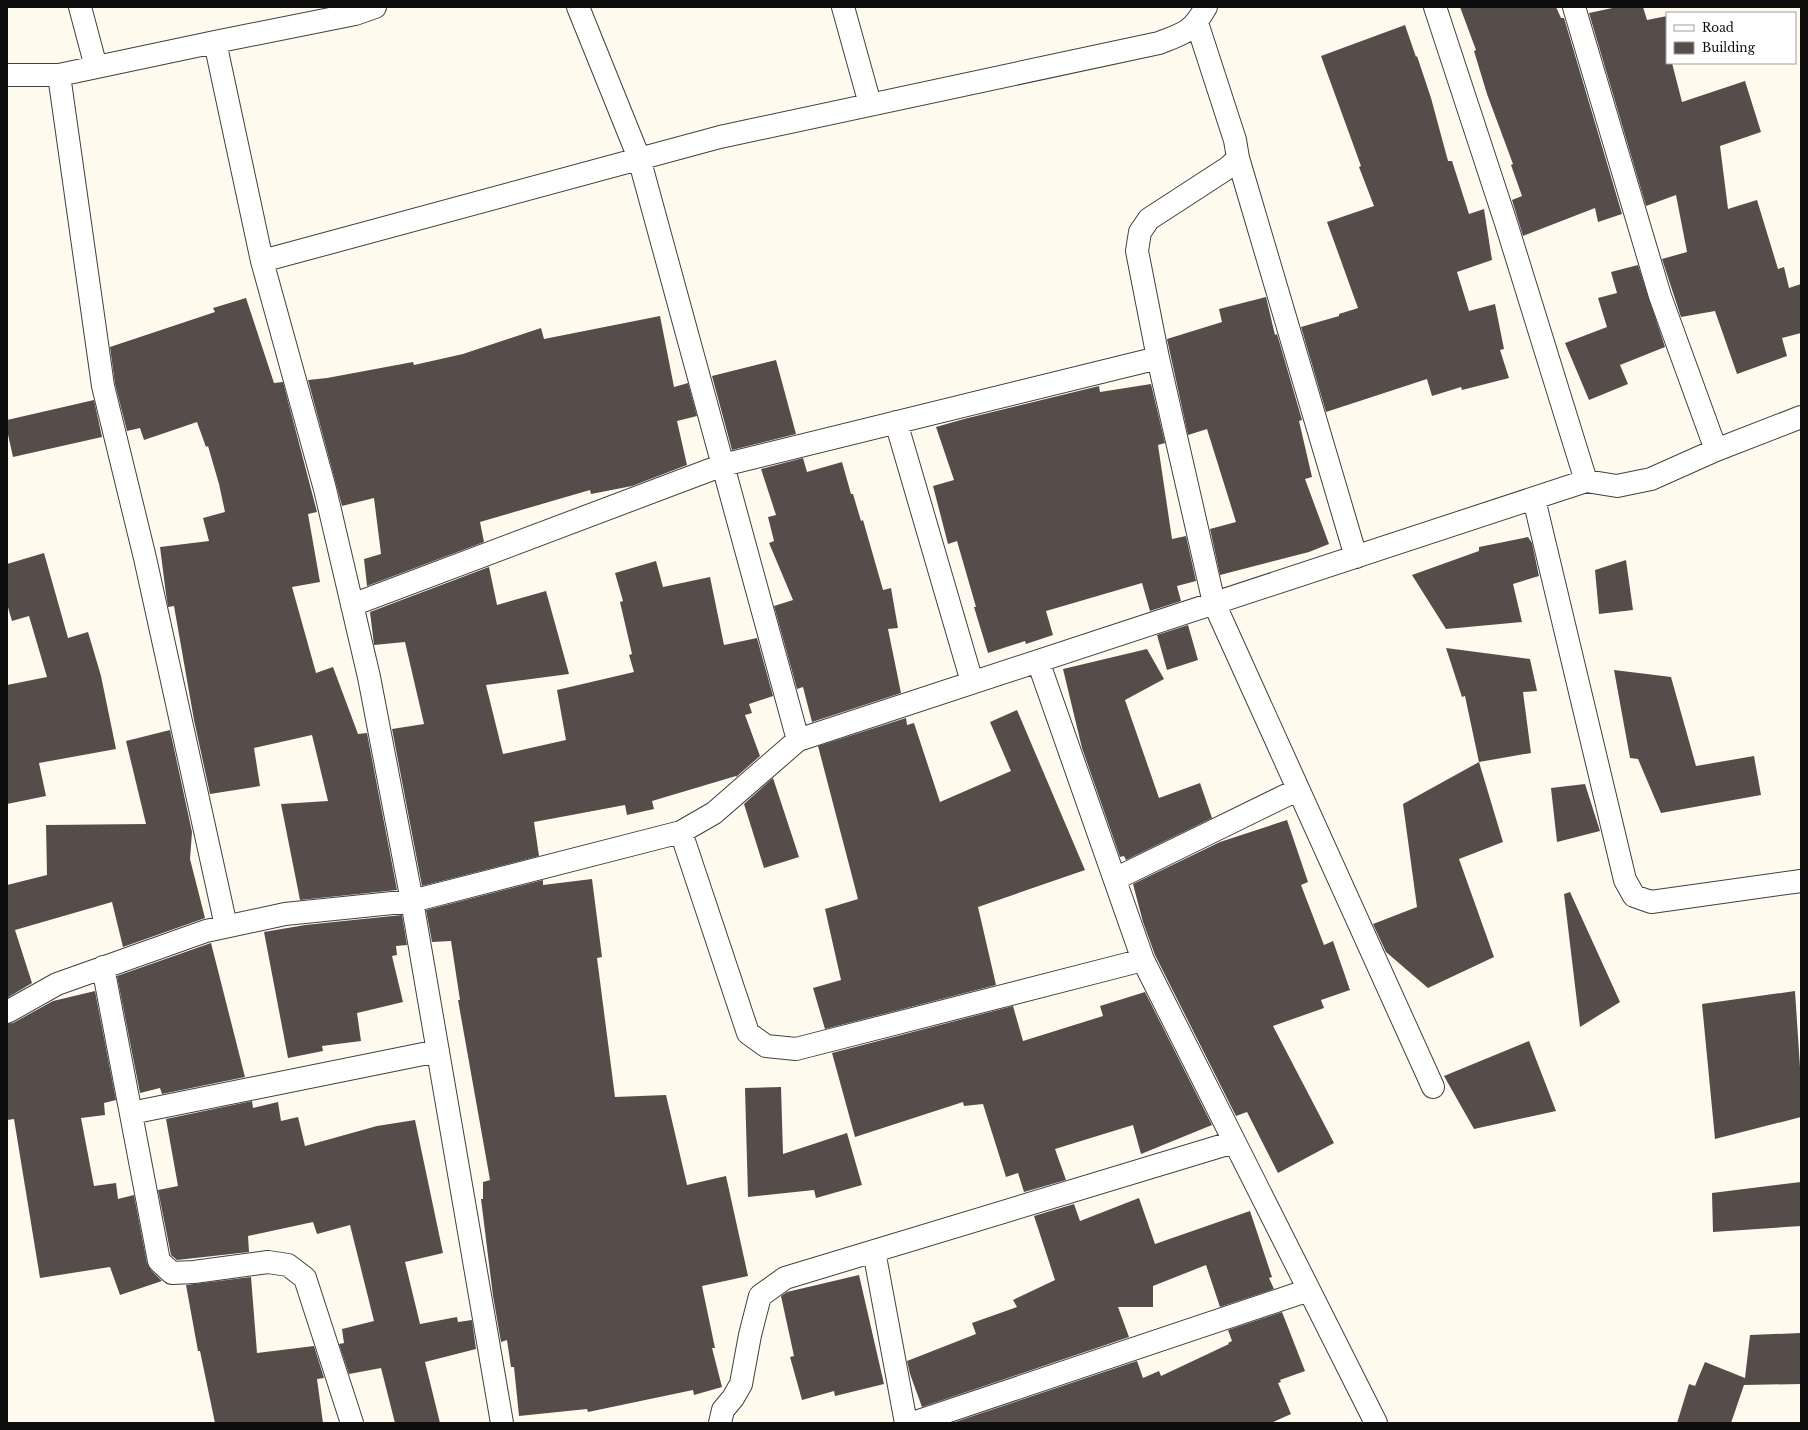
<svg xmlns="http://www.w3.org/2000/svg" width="1808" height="1430" font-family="'Libre Baskerville',serif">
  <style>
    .building { fill: #564d4a }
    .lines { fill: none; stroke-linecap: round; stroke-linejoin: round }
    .minor-casing { stroke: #404040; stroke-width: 24 }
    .minor { stroke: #fff; stroke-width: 22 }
  </style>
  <rect width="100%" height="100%" fill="#fffaee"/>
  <!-- building -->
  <path class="building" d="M1460 7H1556L1561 18H1564L1622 214 1598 222 1595 208 1523 236 1512 200 1522 196 1511 165 1513 164 1487 94 1474 51 1476 50Z
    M1617 7H1643L1647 20 1667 16V63H1672L1682 102 1745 81 1761 132 1720 146 1728 209 1757 200 1778 269 1784 267 1789 288 1801 284V333L1782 338 1787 356 1737 374 1715 311 1681 317 1662 259 1687 252 1676 195 1646 206 1589 13Z
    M1405 25 1416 57 1417 56 1431 98 1448 161H1452L1469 214 1484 209 1492 260 1457 272 1469 311 1495 304 1504 349 1500 350 1509 378 1462 390 1461 387 1432 396 1427 379 1326 412 1301 327 1339 316V314L1358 308 1327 222 1374 206 1359 167 1361 166 1321 56Z
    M1638 265 1665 347 1620 365 1628 384 1589 400 1565 343 1607 327 1598 298 1617 293 1611 272Z
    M1266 297 1275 335 1277 334 1302 420 1299 421 1312 477 1305 479 1329 544 1309 552 1220 575 1210 529 1236 522 1207 429 1188 435 1167 339 1222 322 1219 309Z
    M246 298 274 383 283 382 317 512 308 514 320 582 292 587 316 673 333 667 358 734 367 733 397 890 300 900 281 804 328 801 312 735 254 748 260 786 210 794 194 720 174 606 168 607 166 594 160 547 209 541 203 518 225 512 219 484 208 446 206 447 197 422 144 440 140 428 127 431 115 384 110 347 215 312 213 308Z
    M660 316 674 387 688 383 697 416 677 421 687 465 632 486 591 494 590 490 480 522 484 542 367 586 364 559 381 554 374 498 342 506 308 380 327 378 413 362 414 365 463 354 541 328 544 339Z
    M776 360 796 434 732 450 712 376Z
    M1151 384 1165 443 1158 445 1172 539 1186 536 1196 581 1177 586 1181 601 1150 611 1142 583 1046 611 1053 635 1026 644 1025 641 988 653 974 607H976L957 541 948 544 933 486 954 480 936 427 964 419 1099 386 1100 392Z
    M94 400 102 437 13 457 7 430V420Z
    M803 458 807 472 842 462 851 494H853L861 521 863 520 883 590 891 588 898 628 888 629 901 693 812 722 803 687 797 689 774 606 793 600 769 543 774 541 768 517 776 515 761 469Z
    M1528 537 1532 543 1539 576 1513 584 1522 622 1446 629 1412 575 1479 551V547Z
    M44 553 68 638 88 632 101 676 116 749 39 763 46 796 7 804V685L47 677 29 616 12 621 7 604V564Z
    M1626 560 1633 610 1599 614 1595 570Z
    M656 561 663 587 710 577 724 645 757 638 773 696 749 704 752 713 745 715 760 756 736 777V776L652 801 654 809 627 815 625 805 534 822 539 856 422 886 392 729 424 724 405 642 374 645 370 612 489 567 497 605 546 591 569 674 486 685 503 754 566 740 557 690 634 672 629 655 632 654 620 602 623 601 615 573Z
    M1188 625 1198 660 1167 670 1157 635Z
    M1446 648 1530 659 1537 691 1523 692 1531 753 1479 762 1465 696 1462 697Z
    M1147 649 1164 679 1125 700 1159 798 1200 783 1212 818 1126 860 1124 856 1120 857 1082 748 1063 669Z
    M1614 670 1671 677 1696 766 1754 756 1761 795 1661 813 1638 759 1630 758Z
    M1017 710 1085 870 978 907 996 985 825 1029 813 988 841 980 825 909 858 899 818 746 906 718 907 725 914 723 940 802 1011 771 990 722Z
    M170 730 192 832 190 859 205 918 123 947 112 902 15 930 32 983 7 998V885L47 875 46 825 146 824 126 741Z
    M1479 762 1503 842 1459 859 1494 957 1428 988 1386 952 1373 924 1417 907 1403 804Z
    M773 778 799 857 764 868 744 804Z
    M1585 784 1600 831 1557 842 1551 788Z
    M1287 820 1308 882 1301 885 1324 945 1333 941 1350 990 1321 1000 1324 1008 1273 1026 1334 1143 1278 1173 1247 1112 1236 1116 1155 955 1143 922 1133 884 1220 842Z
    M592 879 602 957 597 958 615 1097 666 1095 687 1185 726 1176 748 1276 702 1286 715 1348H712L722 1387 694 1395 693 1390 588 1412 587 1409 519 1416 514 1367H511L507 1340 501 1342 493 1296 481 1199H483V1182L490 1180 458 1000H460L451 941 432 942 426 910 543 880V885Z
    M1570 892 1620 1002 1580 1027 1564 894Z
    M402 915 407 945 396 946 397 955 392 956 403 1002 357 1013 361 1041 322 1046 323 1051 288 1058 264 932 305 925Z
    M211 943 245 1077 162 1094 160 1088 140 1093 117 976Z
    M95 991 116 1100 104 1103 105 1115 81 1118 94 1186 116 1183 118 1199 134 1195 147 1263 151 1270 162 1281 120 1295 110 1267 40 1278 14 1119 7 1120V1024L13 1023 53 1001Z
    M1795 991 1801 1082V1117L1715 1139 1702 1004Z
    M1145 992 1212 1125 1141 1154 1133 1125 1055 1149 1066 1180 1024 1192 1018 1173 1006 1177 983 1104 964 1106 963 1102 855 1137 832 1053 1013 1006 1023 1041 1103 1016 1100 1006Z
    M1529 1041 1556 1111 1474 1129 1444 1076Z
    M781 1087 783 1154 847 1133 862 1185 816 1198 814 1190 748 1197 745 1088Z
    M252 1101 253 1108 278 1102 281 1121 298 1117 305 1146 377 1126 415 1120 443 1253 405 1262 420 1324 457 1317 458 1322 472 1320 476 1349 425 1362 440 1423H395L381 1368 349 1374 339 1344 344 1343 342 1329 374 1321 350 1225 317 1234 313 1222 248 1236 249 1252 177 1260 171 1255 158 1190 178 1186 166 1119Z
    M1801 1182V1226L1713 1232 1712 1193Z
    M1139 1198 1155 1244 1250 1211 1272 1277 1269 1278 1274 1289 1220 1307 1206 1265 1153 1286V1307H1118L1129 1337 922 1407 910 1374 907 1361 976 1334 972 1323 1017 1307 1013 1300 1055 1280 1034 1216 1074 1204 1080 1221Z
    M859 1275 884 1384 835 1396 834 1391 802 1400 790 1357 794 1356 781 1296 787 1292Z
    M251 1277 257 1353 314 1346 324 1378 317 1379 323 1423H215L200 1351H198L186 1285Z
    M1282 1312 1305 1371 1280 1380 1281 1382 1278 1383 1291 1414 1271 1423H952L1137 1361 1143 1378 1159 1371 1161 1376 1229 1344 1228 1343 1232 1341 1228 1330Z
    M1801 1333V1384L1744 1385 1731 1423H1677L1689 1384 1695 1386 1705 1362 1745 1378 1750 1335Z"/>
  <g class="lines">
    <defs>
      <path id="minor" d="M80 7 96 67
        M578 7 639 158 798 740
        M843 7 870 104
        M1435 7 1506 223 1586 481
        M1574 7 1660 296 1716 450
        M1197 23 1235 140 1238 158 1229 167 1149 219 1140 232 1137 251 1158 358 1214 603 1433 1087
        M215 42 262 261 325 489 369 677 412 901 502 1423
        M7 75H59L215 42 355 14 375 7
        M59 75 103 386 145 558 226 926
        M1238 158 1356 557
        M262 261 720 137 1159 43C1185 33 1192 32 1206 7
        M896 422 972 682
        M1534 499 1625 880 1634 896 1651 902 1801 881
        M352 605 723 465 1158 358
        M1038 661 1143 960 1376 1423
        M681 832 748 1033 766 1046 796 1049 1143 960
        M1115 879 1297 790
        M103 967 159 1261 172 1273 194 1272 268 1262 288 1265 305 1278 352 1423
        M7 1012 57 984 206 931 285 914 412 901 681 832 714 813 798 740 1586 481 1617 486 1651 479 1716 450 1801 417
        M131 1113 438 1051
        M874 1251 906 1423
        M720 1423 723 1410 733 1398 741 1384 750 1335 760 1296 785 1278 1234 1142
        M913 1423 1309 1290"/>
    </defs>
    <!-- minor casing -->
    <use href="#minor" class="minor-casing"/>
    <!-- minor -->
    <use href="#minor" class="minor"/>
  </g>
  <!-- border -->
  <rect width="1808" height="1430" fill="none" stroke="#0d0d0d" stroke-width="16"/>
  <!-- legend -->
  <rect x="1666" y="12" width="130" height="52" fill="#ffffff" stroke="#9e9e9e"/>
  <rect x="1674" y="25" width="20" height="6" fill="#ffffff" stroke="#9e9e9e"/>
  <text x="1702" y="32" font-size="12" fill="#0d0d0d">Road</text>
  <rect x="1674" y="42" width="20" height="12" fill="#564d4a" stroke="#9e9e9e"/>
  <text x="1702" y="52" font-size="12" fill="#0d0d0d">Building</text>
</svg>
